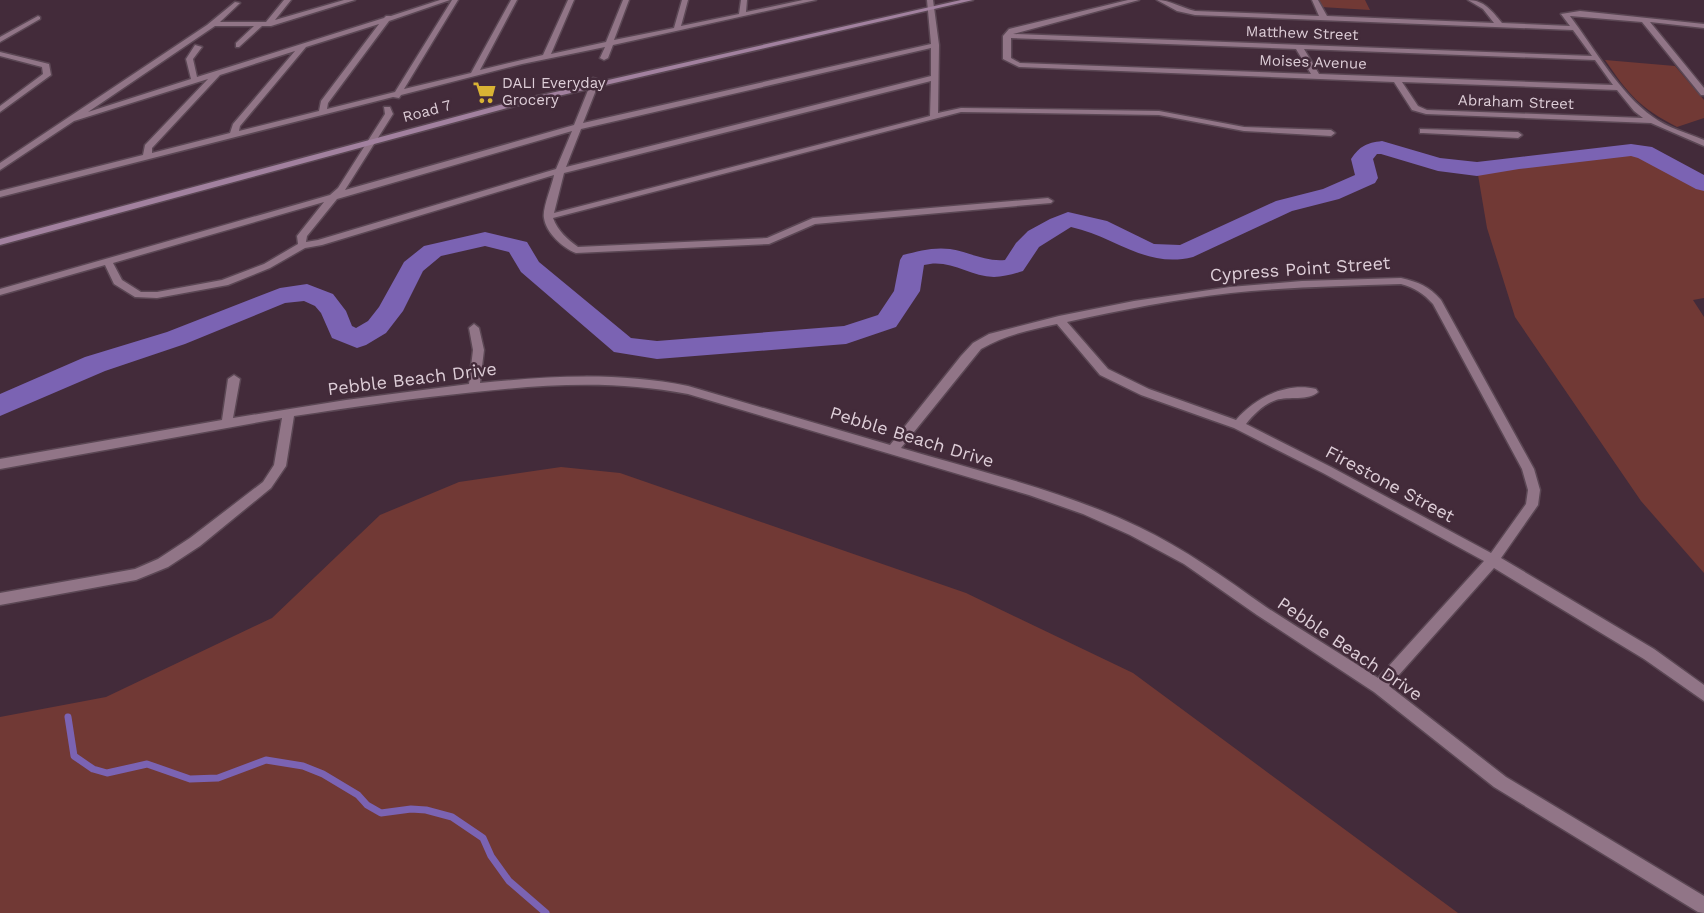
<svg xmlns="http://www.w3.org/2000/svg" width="1704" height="913" font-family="'Work Sans',sans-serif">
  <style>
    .green { fill: #713935 }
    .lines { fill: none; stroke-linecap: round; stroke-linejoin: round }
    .stream { stroke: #7b63b3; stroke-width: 7 }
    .river { fill: #7b63b3; fill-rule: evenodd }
    .street-casing { stroke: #5b4754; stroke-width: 3 }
    .secondary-casing { stroke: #5b4754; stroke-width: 3 }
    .street { fill: #917587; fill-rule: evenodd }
    .secondary { fill: #a2819f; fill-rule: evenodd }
    .labels { text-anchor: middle; stroke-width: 5; stroke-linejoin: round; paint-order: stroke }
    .far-street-label { font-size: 15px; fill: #deced8; stroke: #432b3a }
    .far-poi-label { font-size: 15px; fill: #deced8; stroke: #432b3a; text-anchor: start }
    .street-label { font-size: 18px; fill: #deced8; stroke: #432b3a }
  </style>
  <rect width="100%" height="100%" fill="#432b3a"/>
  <!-- green -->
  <path class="green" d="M1318 0H1365L1370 10 1321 7Z
    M1605 60 1675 66 1704 100V118L1677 127C1639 107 1629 95 1605 60Z
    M1631 150 1644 152 1704 184V298L1693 300 1704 317V573L1641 501 1515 317 1487 228 1477 169 1519 162Z
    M561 467 620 473 966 593 1133 673 1458 913H0V717L106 697 272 618 380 515 459 482Z"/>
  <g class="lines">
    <!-- stream -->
    <path class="stream" d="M68 717 74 756 93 769 107 773 147 764 190 779 218 778 266 760 303 766 323 774 358 795 367 805 381 813 411 809 426 810 452 817 483 838 491 856 509 881 546 913"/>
    <!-- river -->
    <path class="river" d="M1382 141 1440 158 1477 162 1631 144 1652 147 1704 175V191L1696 189 1638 158 1631 156 1519 169 1477 176 1438 171 1381 154H1377L1373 159 1378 178 1375 183 1339 199 1292 211 1193 257C1146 269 1114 236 1071 227L1039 247 1023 271C1014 274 1003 277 994 277 969 276 949 258 924 265L920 291 896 327 846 344 657 359 614 352 521 272 509 252 485 246 441 256 423 271 403 311 386 333 366 345 357 348 332 338 321 313 315 306 304 301 285 303 185 344 105 371 0 416V394L85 357 167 332 280 288 307 284 333 294 346 311 352 326 356 328 368 321 379 307 404 262 424 246 485 232 527 242 539 262 631 338 657 341 844 326 878 315 894 291 900 260 903 255C919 251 933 247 950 249 969 252 986 262 1005 260L1016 243 1028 231 1050 219 1068 212 1107 221 1154 244 1180 245 1276 201 1323 189 1355 175 1351 159C1360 146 1366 143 1382 141Z"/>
    <defs>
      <path id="street" d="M284 0H291L275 20 344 0H355L271 26H262L239 47H236V43L254 26H215L88 112 191 79 186 59 195 45 202 47 193 59 197 77 384 18 386 16H391L440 0H450L389 21 328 103 327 109 395 92 452 0H458L404 89 471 73 511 0H517L480 70 543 55 568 0H574L551 54 606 42 623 0H629L614 40 674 28 682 0H688L681 26 739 14 741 0H747L746 12 803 0H816L613 45 608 58 604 60 600 58 605 47 522 64 401 95 399 98 393 97 0 197V191L143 155 145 145 208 79 74 121 0 170V163L207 25 235 2 240 3 220 22H266ZM379 24 321 101 319 111 239 131 240 126 306 47ZM295 51 233 124 230 133 152 153V148L220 75Z
        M927 0H933L939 45 938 113 961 108 1159 111 1244 127 1331 130 1335 133 1331 136 1244 131 1159 115 961 112 553 218C558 231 567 239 578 247L767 238 813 218 1048 198 1053 201 1051 203 815 224 769 244 576 253C563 248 546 233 544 218 542 209 552 186 554 175L322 245 305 248 270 268 228 285 157 298 135 297 114 284 105 265 0 295V289L330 195 338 188 385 114 384 107H390L393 114 345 190 574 125 593 78 600 80 583 123 931 44ZM931 48V76L566 167 581 129ZM931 81 930 116 554 213 564 173ZM572 131 556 169 318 240 306 242 307 236 337 199ZM324 202 297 236 298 244 264 264 222 280 157 292H141L122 280 113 263Z
        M1128 0H1139L1013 34 1592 56 1573 30 1195 15 1177 11 1157 0C1170 0 1182 8 1195 11L1319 16 1312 0H1318L1327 16 1494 23 1483 9 1468 0C1484 0 1492 11 1502 23L1570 26 1561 14 1580 11 1704 24V28L1650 22 1704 88V95H1701L1642 22 1570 16C1594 48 1620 94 1653 117 1667 128 1688 133 1704 140V146L1651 123 1426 114 1412 110 1394 82 1019 67 1003 59V36L1009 29ZM1011 38 1296 49 1311 74 1020 63 1011 58ZM1304 49 1595 60 1613 85 1319 74ZM1402 82 1617 90 1634 111 1643 118 1427 110 1418 106Z
        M38 16 40 17V19L0 42V37Z
        M0 52 49 64 51 75 0 112V106L43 74 42 67 0 56Z
        M1420 129 1518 132 1522 135 1518 138 1423 133H1420Z
        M1401 278C1418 282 1429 286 1441 300L1534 469 1540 490 1538 505 1501 558 1654 649 1704 685V701L1644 659 1494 568 1389 686 1506 777 1704 896V913L1698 912 1494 787 1374 692 1257 615 1184 564 1130 535 1083 514 1029 495 688 394C616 380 547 384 475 392 414 398 354 407 294 416L286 466 271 488 200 546 168 567 136 580 0 605V593L135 569 158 559 190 538 263 482 274 465 282 418 0 469V459L222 420 228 379 234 375 240 379 233 418 346 400 469 384 473 350 469 328 474 324 479 328 484 350 480 383C550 376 618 372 688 386L890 445 961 356 973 343 989 334 1059 316 1134 301 1230 287 1302 281ZM1401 284C1415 288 1423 293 1433 304L1522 469 1528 490 1526 504 1491 553 1331 467 1246 424C1254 414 1264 404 1276 400 1288 396 1309 401 1318 392L1316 389C1286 382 1255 398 1236 420L1149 389 1108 369 1067 322C1121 310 1176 299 1231 293 1287 287 1344 286 1401 284ZM1057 324 1100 375 1141 395 1234 428 1323 473 1484 561 1378 678C1341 654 1303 631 1266 607 1225 578 1185 549 1139 527 1064 491 981 472 901 448L981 349C1005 335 1030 330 1057 324Z"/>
      <path id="secondary" d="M961 0H973L515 106 0 245V239L511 102Z"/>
    </defs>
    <!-- street casing -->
    <use href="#street" class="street-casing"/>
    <!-- secondary casing -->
    <use href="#secondary" class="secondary-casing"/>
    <!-- street -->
    <use href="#street" class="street"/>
    <!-- secondary -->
    <use href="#secondary" class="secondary"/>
  </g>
  <!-- icons -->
  <defs>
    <symbol id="supermarket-bare" viewBox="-9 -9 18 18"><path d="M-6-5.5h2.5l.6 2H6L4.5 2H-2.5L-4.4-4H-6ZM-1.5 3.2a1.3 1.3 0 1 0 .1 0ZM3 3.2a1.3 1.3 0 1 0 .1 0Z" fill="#d9b334" stroke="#432b3a" stroke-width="2.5" paint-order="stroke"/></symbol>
  </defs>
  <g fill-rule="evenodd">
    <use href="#supermarket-bare" x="468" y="76" width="33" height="33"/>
  </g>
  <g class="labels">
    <!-- far-street labels -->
    <g class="far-street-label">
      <text transform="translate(1302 33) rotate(2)" y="5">Matthew Street</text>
      <text transform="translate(1313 62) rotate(2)" y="5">Moises Avenue</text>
      <text transform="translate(1516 102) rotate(2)" y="5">Abraham Street</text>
      <text transform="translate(427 111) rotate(-15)" y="5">Road 7</text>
    </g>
    <!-- far-poi labels -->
    <g class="far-poi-label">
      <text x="502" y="88">DALI Everyday<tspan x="502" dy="17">Grocery</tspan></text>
    </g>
    <!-- street labels -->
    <g class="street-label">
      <text transform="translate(1300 269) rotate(-4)" y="6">Cypress Point Street</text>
      <text transform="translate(412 379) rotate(-7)" y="6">Pebble Beach Drive</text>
      <text transform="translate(912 437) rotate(17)" y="6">Pebble Beach Drive</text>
      <text transform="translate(1390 484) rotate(28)" y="6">Firestone Street</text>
      <text transform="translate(1350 649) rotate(34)" y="6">Pebble Beach Drive</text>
    </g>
  </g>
</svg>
